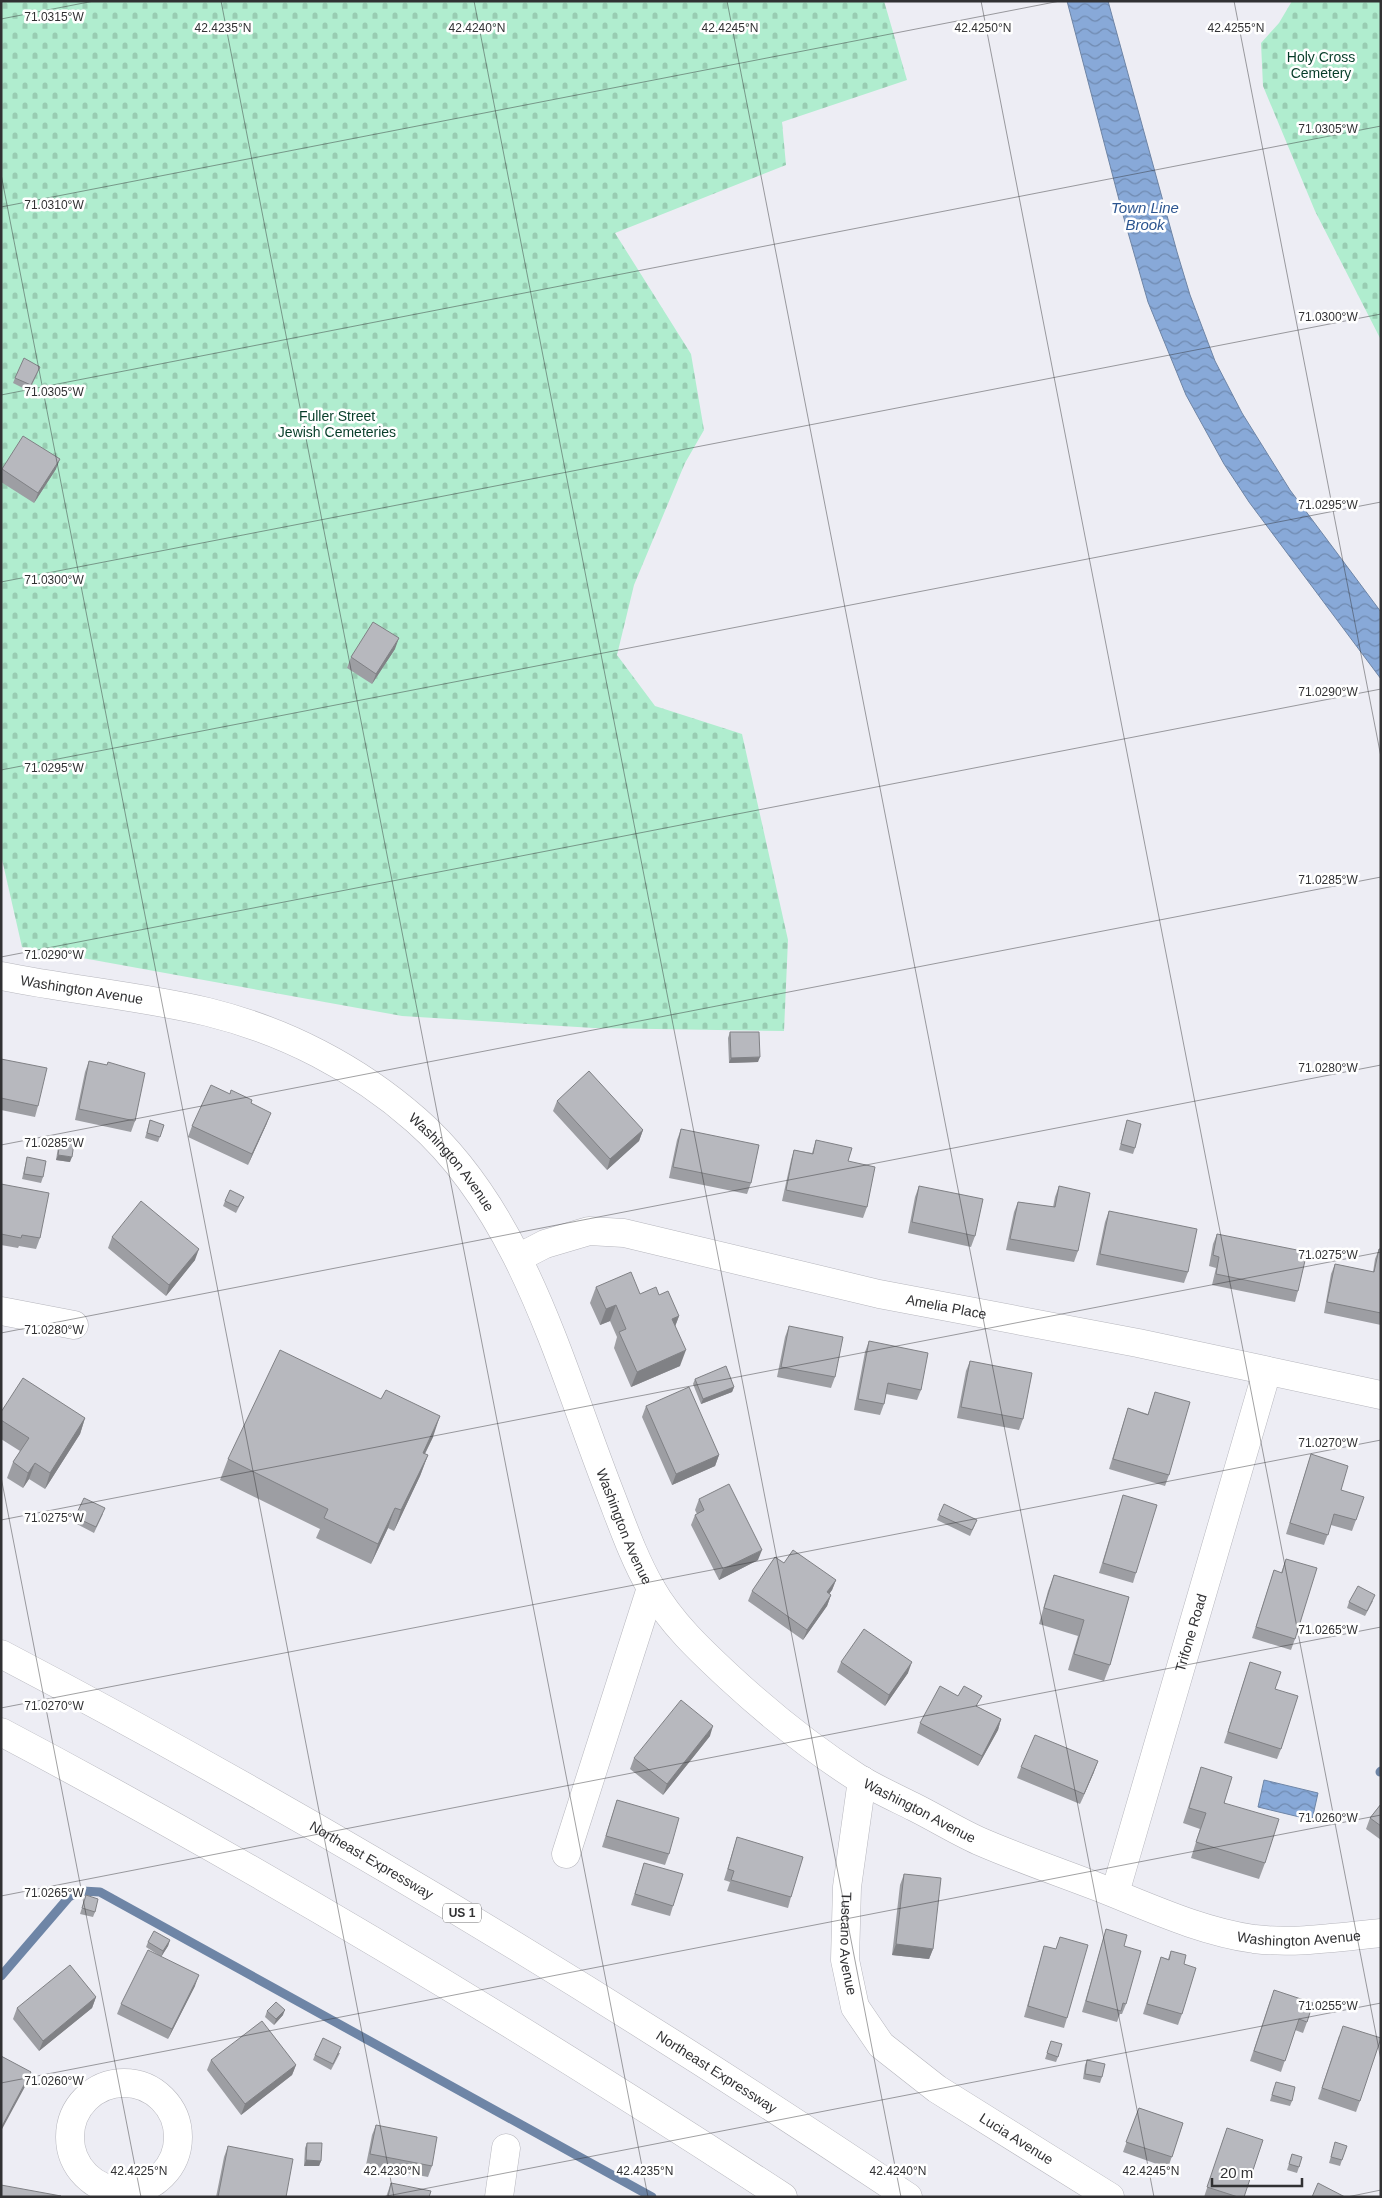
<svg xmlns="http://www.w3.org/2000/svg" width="1382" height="2198" font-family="Helvetica,sans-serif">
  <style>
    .cemetery { fill: url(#cemetery-stones) }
    .water { fill: url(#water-waves); stroke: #6e85a6 }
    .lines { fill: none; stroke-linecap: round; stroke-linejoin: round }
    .stream { stroke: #6e85a6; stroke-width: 9 }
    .minor-casing { stroke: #b6b6bd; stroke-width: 29 }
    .highway-casing { stroke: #b6b6bd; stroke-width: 29 }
    .minor { stroke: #fff; stroke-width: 28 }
    .highway { stroke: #fff; stroke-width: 28 }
    .wall { fill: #9d9ea3 }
    .shaded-wall { fill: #808185 }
    .building { fill: #b7b8be; stroke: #808185 }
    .ticks { fill: none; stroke: #313133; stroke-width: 1; stroke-opacity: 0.45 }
    .labels { text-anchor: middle; stroke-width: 5; stroke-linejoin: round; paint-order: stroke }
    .shield { fill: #fff; stroke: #6f6f70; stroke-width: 1 }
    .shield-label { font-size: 12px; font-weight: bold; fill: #313133 }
    .park-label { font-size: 14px; fill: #073d29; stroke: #fff }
    .street-label { font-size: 14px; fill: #313133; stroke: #fff }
    .water-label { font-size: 15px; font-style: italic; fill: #2c5590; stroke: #fff }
    .ticks-label { font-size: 12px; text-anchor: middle; fill: #313133; stroke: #fff; stroke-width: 5; stroke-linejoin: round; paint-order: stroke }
  </style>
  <defs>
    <pattern id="cemetery-stones" width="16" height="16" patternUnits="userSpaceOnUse" patternTransform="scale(1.25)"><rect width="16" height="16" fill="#b0edcf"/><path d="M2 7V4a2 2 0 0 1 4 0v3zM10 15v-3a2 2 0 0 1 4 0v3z" fill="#98ccb2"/></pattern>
    <pattern id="water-waves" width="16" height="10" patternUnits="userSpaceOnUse" patternTransform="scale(1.25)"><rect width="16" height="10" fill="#88a9d8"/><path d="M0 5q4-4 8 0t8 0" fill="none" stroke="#708ab0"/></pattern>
  </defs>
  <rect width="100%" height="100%" fill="#ededf4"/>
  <!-- cemetery -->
  <path class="cemetery" d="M1 1H884L907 80 782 122 786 165 615 233 691 354 704 430 685 463 634 585 617 655 655 706 742 734 788 940 784 1031 594 1028 402 1016 22 947 1 855Z
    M1292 1H1381V340L1315 211 1263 86 1261 43 1279 23Z"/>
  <!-- water -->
  <path class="water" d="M1067 1H1108L1177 252 1190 295 1215 361 1242 413 1290 490 1381 612V679L1249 502 1224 464 1186 395 1148 302 1123 215Z
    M1264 1780 1318 1793 1312 1820 1258 1807Z"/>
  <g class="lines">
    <!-- stream -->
    <path class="stream" d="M1380 1772 1381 1771
      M1 1976 69 1897 82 1891 100 1892 652 2197"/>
    <defs>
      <g id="minor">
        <path id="s1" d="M1 976C70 990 140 996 208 1012 285 1031 357 1068 416 1120 521 1212 559 1362 608 1488 621 1521 633 1557 651 1588 671 1623 700 1650 729 1677 769 1714 811 1748 858 1778 876 1789 896 1798 914 1807 936 1818 957 1831 979 1841 1018 1858 1059 1872 1098 1887 1149 1907 1199 1931 1254 1939 1295 1944 1339 1937 1381 1933"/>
        <path id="s2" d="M518 1258 545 1244 589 1231 624 1233 879 1294 1138 1343 1381 1395"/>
        <path d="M1 1311 74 1325"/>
        <path id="s3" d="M862 1780 847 1887 845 1960 855 2007 881 2045 937 2089 1110 2197"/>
        <path d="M566 1854 651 1588"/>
        <path id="s4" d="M1115 1893 1267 1371"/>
        <circle cx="124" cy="2137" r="54"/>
        <path d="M499 2197 506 2148"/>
      </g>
      <g id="highway">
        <path id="s5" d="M1 1654C314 1818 615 2001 908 2197"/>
        <path d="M1 1732C270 1874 529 2031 783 2197"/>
      </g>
    </defs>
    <!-- minor casing -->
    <use href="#minor" class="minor-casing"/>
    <!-- highway casing -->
    <use href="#highway" class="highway-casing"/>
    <!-- minor -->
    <use href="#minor" class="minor"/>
    <!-- highway -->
    <use href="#highway" class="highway"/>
  </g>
  <!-- wall -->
  <path class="wall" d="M38 372 29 391 13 383 15 378Z
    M2 469H56L34 503 1 482Z
    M395 649 372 684 347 668 351 657Z
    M730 1032 758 1062 729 1063 728 1038Z
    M1 1059 38 1106 35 1117 1 1110Z
    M89 1061 135 1121 131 1132 75 1120 85 1072Z
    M557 1101 643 1130 639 1141 607 1170 553 1111Z
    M251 1103 267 1123 248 1165 188 1137 192 1126Z
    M150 1120 164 1125 158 1142 145 1138Z
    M1127 1120 1135 1148 1133 1154 1119 1150Z
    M681 1129 751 1183 747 1194 669 1178 677 1140Z
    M816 1140 848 1161 867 1207 863 1218 782 1201 791 1160 794 1150 812 1153Z
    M60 1141 70 1162 56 1160 58 1147Z
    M27 1157 43 1177 41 1183 22 1179Z
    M1 1184 40 1238 36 1249 19 1246 18 1248 1 1245Z
    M919 1186 975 1236 971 1247 908 1233 915 1197Z
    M1059 1186 1078 1251 1074 1262 1006 1250 1014 1212 1018 1202 1053 1207 1055 1197Z
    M244 1197 236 1213 223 1206 225 1201Z
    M1109 1211 1188 1272 1184 1283 1096 1265 1105 1222Z
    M1217 1234 1298 1291 1295 1302 1212 1285 1216 1268 1209 1266 1213 1244Z
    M112 1237 195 1260 166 1296 108 1248Z
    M1379 1249H1381V1325L1324 1313 1331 1274 1335 1264 1373 1272 1375 1259Z
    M596 1287 640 1294 659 1295 679 1316 675 1326 680 1366 631 1387 614 1348 617 1337 610 1321 600 1325 590 1303Z
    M789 1326 835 1377 831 1388 777 1377 785 1337Z
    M869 1341 921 1390 917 1400 886 1394 884 1404 880 1415 854 1410 865 1352Z
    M970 1361 1023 1419 1019 1430 957 1418 966 1371Z
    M695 1379 734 1387 732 1392 701 1404 693 1384Z
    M1155 1392 1169 1475 1165 1486 1109 1469 1128 1408 1148 1414Z
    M646 1406 719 1455 715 1466 672 1485 642 1417Z
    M1 1412 85 1418 80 1434 45 1489 29 1479 23 1488 7 1478 13 1462 20 1451 1 1439Z
    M433 1437 425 1454 428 1455 420 1476 394 1531 388 1528 371 1564 316 1538 320 1529 220 1480 228 1459Z
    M1311 1454 1341 1490 1356 1520 1352 1531 1331 1525 1324 1545 1286 1534Z
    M1123 1495 1136 1573 1133 1583 1099 1573Z
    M699 1499 758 1560 719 1580 691 1525 695 1515 697 1514 695 1510Z
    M103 1514 94 1533 73 1522 75 1517Z
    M939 1515 975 1525 970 1536 937 1520Z
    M1286 1559 1295 1639 1291 1650 1252 1638 1274 1570 1281 1573Z
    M784 1563 836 1580 832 1590 829 1594 831 1595 827 1606 803 1640 748 1601 752 1591Z
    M1054 1575 1129 1597 1110 1665 1104 1681 1068 1670 1078 1636 1039 1624 1048 1591Z
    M1373 1601 1365 1616 1347 1608 1349 1602Z
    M841 1662 908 1673 885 1706 837 1672Z
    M1250 1662 1275 1689 1281 1749 1277 1759 1224 1743Z
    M978 1707 1001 1719 998 1730 978 1766 917 1733 920 1723Z
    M710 1736 663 1795 630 1769 634 1758Z
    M1021 1767 1094 1772 1080 1804 1017 1778Z
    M1201 1767 1265 1863 1259 1879 1191 1858 1200 1829 1183 1823Z
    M617 1800 669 1854 665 1865 602 1847Z
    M1381 1804V1840L1366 1829 1370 1818Z
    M737 1837 791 1897 788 1908 727 1891 730 1882 724 1880Z
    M644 1863 673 1906 670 1916 631 1905Z
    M904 1874 933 1949 929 1959 892 1955 900 1885Z
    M86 1895 95 1912 93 1917 80 1914Z
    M1106 1929 1124 1946 1126 2004 1122 2014H1120L1117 2022 1082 2012 1103 1940Z
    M1060 1937 1067 2018 1064 2028 1024 2017 1041 1957 1044 1946 1056 1949Z
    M170 1940 168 1946 161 1957 195 1986 168 2039 117 2014 121 2004 160 1956 146 1947 148 1942Z
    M1171 1951 1184 1964 1182 2014 1178 2025 1143 2014 1161 1957 1168 1959Z
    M96 1997 92 2008 39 2051 13 2019 17 2008Z
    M1270 2001 1307 2022 1303 2033 1295 2030 1281 2072 1250 2061Z
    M267 2011 283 2015 274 2025 265 2017Z
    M1339 2036 1360 2101 1356 2112 1318 2099Z
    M1051 2041 1058 2057 1056 2062 1045 2059Z
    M340 2053 331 2070 313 2060 315 2055Z
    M211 2060 296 2065 292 2075 241 2115 207 2070Z
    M1087 2060 1102 2077 1100 2083 1083 2079 1085 2065Z
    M1274 2087 1292 2101 1290 2106 1270 2101Z
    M1139 2108 1183 2123 1168 2168 1123 2152Z
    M376 2125 432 2166 428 2177 366 2165 372 2135Z
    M1227 2128 1244 2197H1204Z
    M1335 2142 1342 2160 1340 2166 1329 2163Z
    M307 2143 321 2161 319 2166H304L305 2148Z
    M228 2146 286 2197H216L224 2157Z
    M1292 2154 1299 2167 1297 2173 1287 2170Z
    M391 2183 429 2197H386Z"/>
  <!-- shaded-wall -->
  <path class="shaded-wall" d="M60 459 56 469 34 503 38 493Z
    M399 638 395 649 372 684 376 674Z
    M760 1057 758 1062 729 1063 731 1058Z
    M271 1113 267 1123 248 1165 252 1154Z
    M643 1130 639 1141 607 1170 610 1159Z
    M58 1155 72 1157 70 1162 56 1160Z
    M199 1249 195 1260 166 1296 169 1285Z
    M616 1305 610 1321 600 1325 606 1309Z
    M679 1316 673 1332 672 1319Z
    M686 1350 680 1366 631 1387 637 1372Z
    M734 1387 732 1392 701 1404 703 1399Z
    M440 1416 433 1437 415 1473 423 1453Z
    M85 1418 80 1434 45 1489 50 1473Z
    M428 1455 420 1476 394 1531 401 1510Z
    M719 1455 715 1466 672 1485 676 1474Z
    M35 1463 29 1479 23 1488 28 1473Z
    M395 1508 388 1528 371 1564 378 1544Z
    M762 1550 758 1560 719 1580 723 1569Z
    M836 1580 832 1590 823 1603 827 1592Z
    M831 1595 827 1606 803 1640 807 1630Z
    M912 1662 908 1673 885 1706 889 1695Z
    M1001 1719 998 1730 978 1766 982 1756Z
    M713 1726 710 1736 663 1795 667 1784Z
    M1098 1761 1094 1772 1080 1804 1084 1794Z
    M170 1940 168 1946 161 1957 163 1951Z
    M896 1944 933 1949 929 1959 892 1955Z
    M199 1975 195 1986 168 2039 172 2029Z
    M96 1997 92 2008 39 2051 43 2041Z
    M285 2010 283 2015 274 2025 276 2019Z
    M296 2065 292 2075 241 2115 245 2104Z
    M31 2072 27 2083 1 2131V2128Z
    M306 2160 321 2161 319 2166H304Z"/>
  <!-- building -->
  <path class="building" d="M24 358 40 367 31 385 15 378Z
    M23 436 60 459 38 493 2 469Z
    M373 622 399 638 376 674 351 657Z
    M730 1032H759L760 1057 731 1058Z
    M1 1059 47 1068 38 1106 1 1098Z
    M89 1061 107 1065 108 1062 145 1073 135 1121 79 1109Z
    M589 1071 643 1130 610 1159 557 1101Z
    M211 1085 230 1094 231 1090 252 1100 251 1103 271 1113 252 1154 192 1126Z
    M150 1120 164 1125 160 1137 147 1133Z
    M1127 1120 1141 1124 1135 1148 1121 1144Z
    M681 1129 759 1145 751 1183 673 1167Z
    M816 1140 852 1148 848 1161 875 1167 867 1207 786 1190 794 1150 813 1154Z
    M60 1141 74 1143 72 1157 58 1155Z
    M27 1157 46 1161 43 1177 24 1174Z
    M1 1184 49 1193 40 1238 22 1235 21 1238 1 1234Z
    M919 1186 983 1199 975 1236 912 1222Z
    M1059 1186 1090 1193 1078 1251 1010 1239 1018 1202 1055 1207Z
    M230 1190 244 1197 238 1207 225 1201Z
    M141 1201 199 1249 169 1285 112 1237Z
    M1109 1211 1197 1229 1188 1272 1100 1254Z
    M1217 1234 1307 1252 1298 1291 1216 1274 1219 1257 1213 1255Z
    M1379 1249H1381V1313L1327 1302 1335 1264 1374 1272Z
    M631 1272 640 1294 656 1287 659 1295 668 1291 679 1316 672 1319 686 1350 637 1372 619 1332 626 1329 616 1305 606 1309 596 1287Z
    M789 1326 843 1337 835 1377 781 1367Z
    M869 1341 928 1353 921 1390 888 1383 884 1404 858 1399Z
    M280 1350 381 1399 386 1390 440 1416 423 1453 428 1455 401 1510 395 1508 378 1544 324 1518 328 1509 228 1459Z
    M970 1361 1032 1373 1023 1419 961 1407Z
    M726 1366 734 1387 703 1399 695 1379Z
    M23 1378 85 1418 50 1473 35 1463 28 1473 13 1462 29 1438 1 1420V1412Z
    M689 1387 719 1455 676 1474 646 1406Z
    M1155 1392 1190 1402 1169 1475 1113 1459 1128 1408 1148 1415Z
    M1311 1454 1348 1466 1341 1490 1364 1497 1356 1520 1334 1514 1328 1535 1290 1523Z
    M729 1484 762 1550 723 1569 695 1515 704 1510 699 1499Z
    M1123 1495 1157 1505 1136 1573 1103 1563Z
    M84 1498 105 1508 96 1527 75 1517Z
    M944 1504 977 1520 972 1530 939 1515Z
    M793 1550 836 1580 827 1592 831 1595 807 1630 752 1591 775 1557 784 1563Z
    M1286 1559 1317 1568 1295 1639 1256 1627 1274 1570 1282 1573Z
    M1054 1575 1129 1597 1110 1665 1074 1654 1084 1620 1044 1608Z
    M1358 1586 1375 1595 1367 1611 1349 1602Z
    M864 1629 912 1662 889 1695 841 1662Z
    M1250 1662 1281 1672 1275 1689 1298 1696 1281 1749 1228 1732Z
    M940 1686 958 1696 964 1686 982 1696 976 1706 1001 1719 982 1756 920 1723Z
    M681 1700 713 1726 667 1784 634 1758Z
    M1035 1735 1098 1761 1084 1794 1021 1767Z
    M1201 1767 1232 1777 1224 1803 1279 1819 1265 1863 1196 1842 1206 1813 1189 1808Z
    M617 1800 679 1818 669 1854 606 1836Z
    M1381 1804V1826L1370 1818Z
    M737 1837 803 1857 791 1897 731 1880 734 1871 728 1869Z
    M644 1863 683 1874 673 1906 635 1894Z
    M904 1874 941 1878 933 1949 896 1944Z
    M86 1895 98 1899 95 1912 82 1908Z
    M1106 1929 1127 1935 1124 1946 1141 1951 1126 2004 1123 2003 1121 2011 1086 2001Z
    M154 1931 170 1940 163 1951 148 1942Z
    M1060 1937 1088 1945 1067 2018 1028 2006 1044 1946 1056 1949Z
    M148 1950 199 1975 172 2029 121 2004Z
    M1171 1951 1186 1955 1184 1964 1196 1968 1182 2014 1147 2004 1161 1957 1169 1960Z
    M70 1965 96 1997 43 2041 17 2008Z
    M1274 1990 1313 2003 1307 2022 1299 2019 1285 2061 1254 2051Z
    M276 2002 285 2010 276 2019 267 2011Z
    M262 2021 296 2065 245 2104 211 2060Z
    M1343 2026 1381 2038 1360 2101 1322 2088Z
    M323 2038 341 2047 333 2064 315 2055Z
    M1051 2041 1062 2044 1058 2057 1047 2053Z
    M1 2056 31 2072 1 2128Z
    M1087 2060 1105 2064 1102 2077 1085 2074Z
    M1276 2082 1295 2087 1292 2101 1272 2095Z
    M1139 2108 1183 2123 1172 2157 1126 2142Z
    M376 2125 437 2137 432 2166 370 2154Z
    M1227 2128 1263 2140 1244 2197H1238L1207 2187Z
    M1335 2142 1347 2146 1342 2160 1331 2157Z
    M307 2143H322L321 2161 306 2160Z
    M228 2146 293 2159 286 2197H218Z
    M1292 2154 1302 2157 1299 2167 1289 2164Z
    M391 2183 431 2191 429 2197H388Z
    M1318 2183 1345 2197H1312Z
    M1 2185 61 2196 1 2197Z"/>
  <!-- ticks -->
  <path class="ticks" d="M221 1 648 2197M474 1 901 2197M727 1 1154 2197M981 1 1381 2060M1234 1 1381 757M1 19 94 1M1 174 394 2197M1 207 1060 1M1 395 1381 126M1 582 1381 314M1 770 1381 502M1 957 1381 689M1 1145 1381 877M1 1333 1381 1065M1 1477 141 2197M1 1520 1381 1252M1 1708 1381 1440M1 1896 1381 1627M1 2083 1381 1815M382 2197 1381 2003M1347 2197 1381 2190"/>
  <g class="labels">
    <!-- shield labels -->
    <rect class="shield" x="443" y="1903.5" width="38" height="19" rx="4"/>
    <g class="shield-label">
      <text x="462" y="1917">US 1</text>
    </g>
    <!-- park labels -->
    <g class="park-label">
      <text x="1321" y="62">Holy Cross<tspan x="1321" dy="16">Cemetery</tspan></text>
      <text x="337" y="421">Fuller Street<tspan x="337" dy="16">Jewish Cemeteries</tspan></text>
    </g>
    <!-- street labels -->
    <g class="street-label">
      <text dy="5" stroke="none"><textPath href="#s1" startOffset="82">Washington Avenue</textPath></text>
      <text dy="5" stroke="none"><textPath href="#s1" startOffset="502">Washington Avenue</textPath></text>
      <text dy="5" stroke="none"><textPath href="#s2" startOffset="442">Amelia Place</textPath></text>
      <text dy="5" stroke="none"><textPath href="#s1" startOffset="908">Washington Avenue</textPath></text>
      <text dy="5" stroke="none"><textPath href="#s4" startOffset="271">Trifone Road</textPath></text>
      <text dy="5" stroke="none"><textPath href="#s1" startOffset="1328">Washington Avenue</textPath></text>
      <text dy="5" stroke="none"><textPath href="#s5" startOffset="424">Northeast Expressway</textPath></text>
      <text dy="5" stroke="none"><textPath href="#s1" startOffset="1732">Washington Avenue</textPath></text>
      <text dy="5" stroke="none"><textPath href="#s3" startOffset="165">Tuscano Avenue</textPath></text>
      <text dy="5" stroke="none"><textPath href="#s5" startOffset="829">Northeast Expressway</textPath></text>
      <text dy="5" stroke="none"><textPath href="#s3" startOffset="440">Lucia Avenue</textPath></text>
    </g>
    <!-- water labels -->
    <g class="water-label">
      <text x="1145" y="213">Town Line<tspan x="1145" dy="17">Brook</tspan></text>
    </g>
  </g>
  <g class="ticks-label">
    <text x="54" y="21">71.0315°W</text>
    <text x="223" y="32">42.4235°N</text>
    <text x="477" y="32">42.4240°N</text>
    <text x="730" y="32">42.4245°N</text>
    <text x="983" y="32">42.4250°N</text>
    <text x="1236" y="32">42.4255°N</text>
    <text x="1328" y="133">71.0305°W</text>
    <text x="54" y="209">71.0310°W</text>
    <text x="1328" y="321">71.0300°W</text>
    <text x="54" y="396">71.0305°W</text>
    <text x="1328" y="509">71.0295°W</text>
    <text x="54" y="584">71.0300°W</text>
    <text x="1328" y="696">71.0290°W</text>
    <text x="54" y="772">71.0295°W</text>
    <text x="1328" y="884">71.0285°W</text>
    <text x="54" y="959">71.0290°W</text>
    <text x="1328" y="1072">71.0280°W</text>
    <text x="54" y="1147">71.0285°W</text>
    <text x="1328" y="1259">71.0275°W</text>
    <text x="54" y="1334">71.0280°W</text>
    <text x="1328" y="1447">71.0270°W</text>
    <text x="54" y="1522">71.0275°W</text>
    <text x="1328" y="1634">71.0265°W</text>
    <text x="54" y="1710">71.0270°W</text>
    <text x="1328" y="1822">71.0260°W</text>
    <text x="54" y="1897">71.0265°W</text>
    <text x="1328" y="2010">71.0255°W</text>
    <text x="54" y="2085">71.0260°W</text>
    <text x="139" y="2175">42.4225°N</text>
    <text x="392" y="2175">42.4230°N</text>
    <text x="645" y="2175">42.4235°N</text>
    <text x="898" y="2175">42.4240°N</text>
    <text x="1151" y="2175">42.4245°N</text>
  </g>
  <!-- border -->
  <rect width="1382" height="2198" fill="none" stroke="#313133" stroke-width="5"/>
  <!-- scale -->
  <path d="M1212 2178v8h90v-8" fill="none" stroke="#313133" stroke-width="2.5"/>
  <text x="1220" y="2178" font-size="15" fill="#313133" stroke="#ffffff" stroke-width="4" paint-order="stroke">20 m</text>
</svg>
